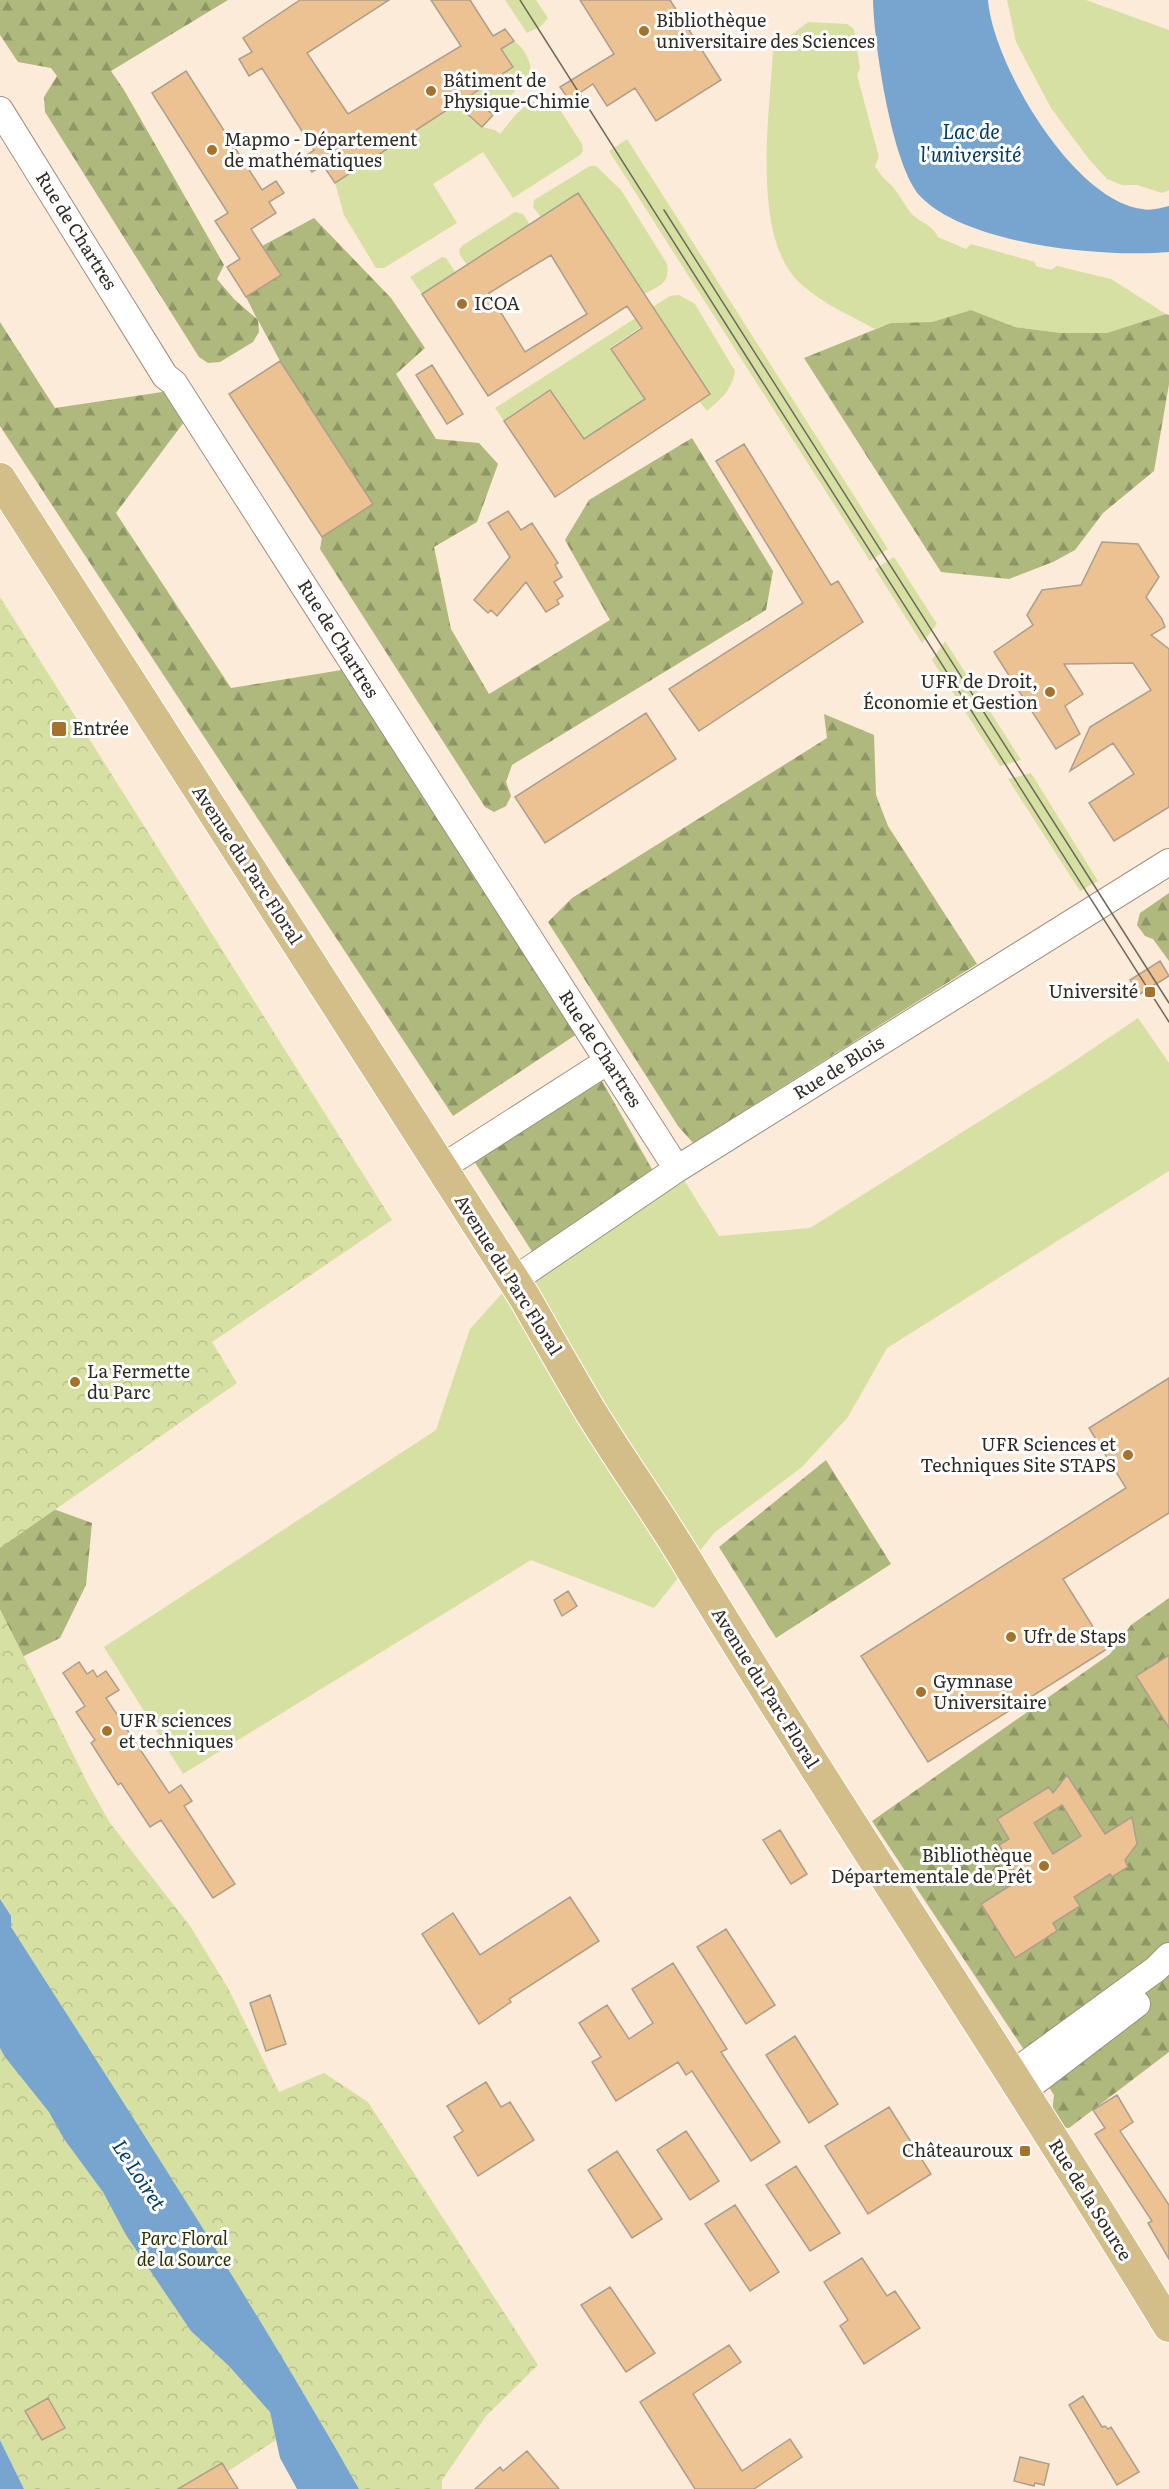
<svg xmlns="http://www.w3.org/2000/svg" width="1169" height="2489" font-family="Literata,serif">
  <style>
    .grass { fill: #d7e0a3 }
    .forest { fill: url(#forest-firs) }
    .park { fill: url(#park-crowns) }
    .water { fill: #77a5cf }
    .building { fill: #edc292; stroke: #ad9e8d; stroke-width: 1.5; fill-rule: evenodd }
    .lines { fill: none; stroke-linecap: round; stroke-linejoin: round }
    .minor-casing { stroke: #a09180; stroke-width: 28 }
    .major-casing { stroke: #fff; stroke-width: 34 }
    .minor { stroke: #fff; stroke-width: 26 }
    .major { stroke: #d3be8a; stroke-width: 32 }
    .tram { stroke: #70675c; stroke-width: 1.5 }
    .poi-dot { fill: #a6712b; stroke: #fff; stroke-width: 2 }
    .labels { text-anchor: middle; stroke-width: 6; stroke-linejoin: round; paint-order: stroke }
    .poi-label { font-size: 18px; fill: #312b24; stroke: #fff; text-anchor: start }
    .street-label { font-size: 18px; fill: #312b24; stroke: #fff }
    .park-label { font-size: 18px; font-style: italic; fill: #2b3001; stroke: #fff }
    .water-label { font-size: 20px; font-style: italic; fill: #023c63; stroke: #fff }
  </style>
  <defs>
    <pattern id="forest-firs" width="22" height="20" patternUnits="userSpaceOnUse" patternTransform="scale(1.5)"><rect width="22" height="20" fill="#afb87d"/><path d="M5 1l3.5 6h-7zM16 11l3.5 6h-7z" fill="#8f9666"/></pattern>
    <pattern id="park-crowns" width="20" height="18" patternUnits="userSpaceOnUse" patternTransform="scale(1.5)"><rect width="20" height="18" fill="#d7e0a3"/><path d="M2 6a3 3 0 1 1 6 0M12 15a3 3 0 1 1 6 0" fill="none" stroke="#b9c08c"/></pattern>
  </defs>
  <rect width="100%" height="100%" fill="#fbebd8"/>
  <!-- grass -->
  <path class="grass" d="M505 0H536L548 18 541 26 527 33Z
    M1007 0H1086L1169 30V190L1162 193 1137 185H1122L1107 179 1088 158 1051 108 1016 42Z
    M808 22 847 24 854 29 860 68 857 75 879 157 875 166C880 174 883 178 890 184 899 192 904 206 913 215 922 223 934 227 938 237L966 249 971 244 1035 262 1036 266 1051 270 1057 266 1111 279 1166 314 1107 333H1061L1015 327 971 310 932 322 891 323 875 329C848 314 811 299 791 273 753 222 770 111 773 49Z
    M514 41C524 47 531 62 531 73L493 115 483 106 472 119 482 127 495 130 500 134C515 116 531 90 557 105L582 144 583 151 580 155 513 198 483 152 433 184 457 223 384 268H376L344 215 335 183 513 68 501 49Z
    M627 139 888 549 870 561 609 151Z
    M590 166H596L621 190 667 264C670 284 660 285 644 294L578 193 541 217 533 207 534 200Z
    M515 212 523 214 530 225 467 265 460 255 459 250 463 245Z
    M442 257 446 258 456 273 422 294 410 277Z
    M679 295 695 304 735 371C732 390 721 399 707 411L699 401 657 316 610 348 645 399 584 439 550 390 504 421 495 408 670 296Z
    M894 557 937 624 922 643 875 569Z
    M945 641 1021 760 1000 766 932 660Z
    M1031 773 1098 881 1080 891 1008 779Z
    M1138 1018 1169 1063V1171L887 1348 848 1417 802 1467 715 1532 654 1608 531 1560 183 1774 104 1647 436 1430 470 1329 514 1280 677 1169 719 1236 810 1228 1064 1068Z"/>
  <!-- forest -->
  <path class="forest" d="M0 0H228L111 71 124 90 224 265 217 279 234 299 257 319 246 297 280 275 262 246 314 218 391 298 425 348 396 374 436 439 479 443 498 464 477 522 434 547 451 629 489 694 610 620 565 540 589 500 692 438 773 571 766 610 512 765 506 782 511 796 506 806 494 812 485 807 320 549 322 537 373 504 280 361 258 320 259 332 253 342 220 362 208 363 199 357 45 112 44 97 57 76 51 68 18 62 0 35Z
    M971 310 1015 327 1061 333H1107L1166 314 1169 315V384L1154 471 1103 513 1075 550 1053 562 1009 579 941 572 804 358 891 323 932 322Z
    M0 322 55 408 169 391 187 418 116 513 231 688 348 669 577 1034 453 1116 0 426Z
    M824 714 874 735 876 795 888 826 977 964 693 1143 678 1126 548 922 572 898 827 738Z
    M1169 893V961L1153 939 1145 936 1137 925 1140 913Z
    M602 1081 653 1171 533 1253 474 1161Z
    M826 1460 891 1564 776 1638 719 1547Z
    M0 1477 15 1495 92 1523 86 1585 60 1638 0 1668Z
    M1169 1598V2052L1069 2128 1059 2127 1052 2113 1054 2095 872 1821 1110 1654 1131 1625Z"/>
  <!-- park -->
  <path class="park" d="M0 597 392 1220 212 1342 237 1383 0 1548Z
    M0 1609 89 1786 110 1823 190 1926 228 1988 279 2092 324 2073 368 2102 538 2365 486 2416 442 2480V2489H359L303 2392 270 2412 276 2440 227 2472 222 2463 178 2489H24L0 2440Z"/>
  <!-- water -->
  <path class="water" d="M873 0H988C993 64 1073 200 1142 209 1151 211 1160 208 1169 206V252C1104 258 968 245 921 197 892 167 874 43 873 0Z
    M0 1899 11 1916V1927C130 2113 250 2297 359 2489H297L280 2458 270 2412 229 2366 191 2331 126 2235 103 2192 64 2139 49 2112 5 2057 0 2048Z
    M0 2440 24 2489H0Z"/>
  <!-- building -->
  <path class="building" d="M300 0H389L307 53 348 114 461 46 431 0H470L493 36 505 29 514 41 501 49 513 67 471 95 493 115 482 127 456 104 335 183 323 165 312 172 303 158 314 150 262 68 249 76 239 59 252 52 243 38Z
    M580 0H670L721 80 656 121 635 88 607 106 593 84 569 100 560 87 614 54Z
    M186 71 262 190 276 181 284 193 269 202 276 213 251 229 281 275 246 297 227 267 240 259 215 221 228 213 152 93Z
    M578 193 710 394 555 497 504 421 550 390 584 439 645 399 611 349 642 328 627 306 488 396 422 294ZM551 255 587 314 525 352 489 293Z
    M280 361 373 504 322 537 229 394Z
    M432 365 463 414 447 424 416 375Z
    M744 444 831 585 838 581 863 622 699 731 669 689 803 603 716 461Z
    M508 511 521 530 532 523 558 563 555 565 562 577 554 582 563 596 557 600 559 604 546 612 526 582 497 616 491 610 488 613 474 600 510 557 488 523Z
    M1102 542 1138 544 1159 577 1146 597 1162 619 1165 627 1151 635 1169 649V807L1114 841 1089 803 1134 774 1113 743 1070 771 1090 727 1151 690 1133 663 1064 664 1083 694 1065 706 1080 734 1056 749 994 652 1033 625 1027 615 1042 590 1081 585Z
    M646 713 676 759 545 843 515 797Z
    M1160 961 1169 976 1140 994 1130 980Z
    M1169 1378V1513L1063 1579 1107 1649 928 1762 861 1656 1126 1488 1089 1428Z
    M568 1591 577 1606 562 1616 554 1600Z
    M1169 1655V1728L1136 1676Z
    M79 1662 87 1674 93 1670 97 1677 106 1671 119 1690 106 1698 169 1793 181 1785 192 1801 184 1806 235 1884 213 1898 161 1820 150 1827 121 1783 118 1785 91 1743 95 1740 76 1712 85 1706 63 1673Z
    M1067 1775 1105 1834 1132 1817 1137 1844 1125 1860 1128 1867 1112 1877 1110 1874 1074 1897 1080 1906 1053 1923 1057 1931 1015 1958 981 1904 1016 1882 1010 1873 1014 1870 999 1845 1009 1839 997 1819 1049 1787 1053 1793ZM1062 1805 1081 1836 1053 1854 1034 1823Z
    M780 1830 807 1874 791 1884 763 1840Z
    M570 1897 599 1941 509 1999 511 2002 479 2024 422 1934 453 1913 480 1955Z
    M726 1929 775 2005 746 2024 697 1947Z
    M673 1963 727 2049 721 2052 780 2142 751 2161 692 2071 686 2075 678 2062 616 2101 592 2062 601 2057 579 2023 607 2005 629 2039 653 2023 632 1989Z
    M270 1995 286 2044 266 2051 250 2003Z
    M795 2036 838 2104 809 2123 766 2055Z
    M486 2082 501 2107 510 2102 534 2140 478 2176 454 2137 463 2131 447 2106Z
    M1117 2095 1133 2122 1120 2131 1169 2205V2259L1148 2223 1152 2221 1095 2134 1105 2128 1093 2110Z
    M889 2107 931 2174 868 2214 825 2146Z
    M686 2131 719 2181 690 2200 657 2150Z
    M617 2151 662 2219 632 2238 588 2170Z
    M796 2166 840 2233 810 2251 766 2185Z
    M735 2205 779 2272 750 2291 705 2224Z
    M862 2258 887 2296 895 2291 920 2328 864 2364 840 2326 848 2320 824 2282Z
    M610 2287 655 2353 626 2372 581 2305Z
    M729 2345 741 2362 693 2394 742 2471 790 2439 802 2457 754 2489H695L640 2402Z
    M1083 2396 1102 2427 1105 2426 1108 2429 1111 2427 1139 2472 1117 2485 1069 2405Z
    M48 2398 65 2428 42 2440 25 2411Z
    M527 2451 559 2489H475L500 2467 503 2471Z
    M1020 2457 1049 2464 1044 2485 1035 2483 1034 2486 1014 2481Z
    M222 2463 238 2489H178Z"/>
  <g class="lines">
    <defs>
      <path id="minor" d="M0 110 165 376 174 383 179 391 677 1169
        M441 1168 608 1061
        M514 1280 677 1169 1169 862
        M1012 2074 1156 1969 1169 1956
        M1023 2091 1137 2004"/>
      <path id="major" d="M0 479 525 1298C546 1335 567 1372 589 1409 622 1463 659 1514 691 1568 846 1823 1014 2070 1169 2326"/>
    </defs>
    <!-- minor casing -->
    <use href="#minor" class="minor-casing"/>
    <!-- major casing -->
    <use href="#major" class="major-casing"/>
    <!-- minor -->
    <use href="#minor" class="minor"/>
    <!-- major -->
    <use href="#major" class="major"/>
    <!-- tram -->
    <path class="tram" d="M520 0 1169 1022
      M664 210 1169 1003"/>
  </g>
  <!-- markers -->
  <g class="poi-dot">
    <circle cx="644" cy="31" r="6"/>
    <circle cx="431" cy="91" r="6"/>
    <circle cx="212" cy="150" r="6"/>
    <circle cx="462" cy="304" r="6"/>
    <circle cx="1050" cy="692" r="6"/>
    <rect x="51" y="721" width="16" height="16" rx="3"/>
    <rect x="1144" y="986" width="12" height="12" rx="3"/>
    <circle cx="75" cy="1382" r="6"/>
    <circle cx="1128" cy="1455" r="6"/>
    <circle cx="1011" cy="1637" r="6"/>
    <circle cx="921" cy="1692" r="6"/>
    <circle cx="107" cy="1731" r="6"/>
    <circle cx="1044" cy="1866" r="6"/>
    <rect x="1019" y="2145" width="12" height="12" rx="3"/>
  </g>
  <g class="labels">
    <!-- poi labels -->
    <g class="poi-label">
      <text x="656" y="27">Bibliothèque<tspan x="656" dy="21">universitaire des Sciences</tspan></text>
      <text x="443" y="87">Bâtiment de<tspan x="443" dy="21">Physique-Chimie</tspan></text>
      <text x="224" y="146">Mapmo - Département<tspan x="224" dy="21">de mathématiques</tspan></text>
      <text x="474" y="310">ICOA</text>
      <text x="1038" y="688" text-anchor="end">UFR de Droit,<tspan x="1038" dy="21">Économie et Gestion</tspan></text>
      <text x="72" y="735">Entrée</text>
      <text x="1138" y="998" text-anchor="end">Université</text>
      <text x="87" y="1378">La Fermette<tspan x="87" dy="21">du Parc</tspan></text>
      <text x="1116" y="1451" text-anchor="end">UFR Sciences et<tspan x="1116" dy="21">Techniques Site STAPS</tspan></text>
      <text x="1023" y="1643">Ufr de Staps</text>
      <text x="933" y="1688">Gymnase<tspan x="933" dy="21">Universitaire</tspan></text>
      <text x="119" y="1727">UFR sciences<tspan x="119" dy="21">et techniques</tspan></text>
      <text x="1032" y="1862" text-anchor="end">Bibliothèque<tspan x="1032" dy="21">Départementale de Prêt</tspan></text>
      <text x="1013" y="2157" text-anchor="end">Châteauroux</text>
    </g>
    <!-- street labels -->
    <g class="street-label">
      <text transform="translate(76 231) rotate(58)" y="6">Rue de Chartres</text>
      <text transform="translate(338 639) rotate(58)" y="6">Rue de Chartres</text>
      <text transform="translate(247 865) rotate(57)" y="6">Avenue du Parc Floral</text>
      <text transform="translate(600 1049) rotate(57)" y="6">Rue de Chartres</text>
      <text transform="translate(839 1068) rotate(-32)" y="6">Rue de Blois</text>
      <text transform="translate(508 1275) rotate(58)" y="6">Avenue du Parc Floral</text>
      <text transform="translate(765 1688) rotate(58)" y="6">Avenue du Parc Floral</text>
      <text transform="translate(1090 2200) rotate(58)" y="6">Rue de la Source</text>
    </g>
    <!-- park labels -->
    <g class="park-label">
      <text x="184" y="2245">Parc Floral<tspan x="184" dy="21">de la Source</tspan></text>
    </g>
    <!-- water labels -->
    <g class="water-label">
      <text x="971" y="139">Lac de<tspan x="971" dy="23">l'université</tspan></text>
      <text transform="translate(139 2175) rotate(57)" y="7">Le Loiret</text>
    </g>
  </g>
</svg>
